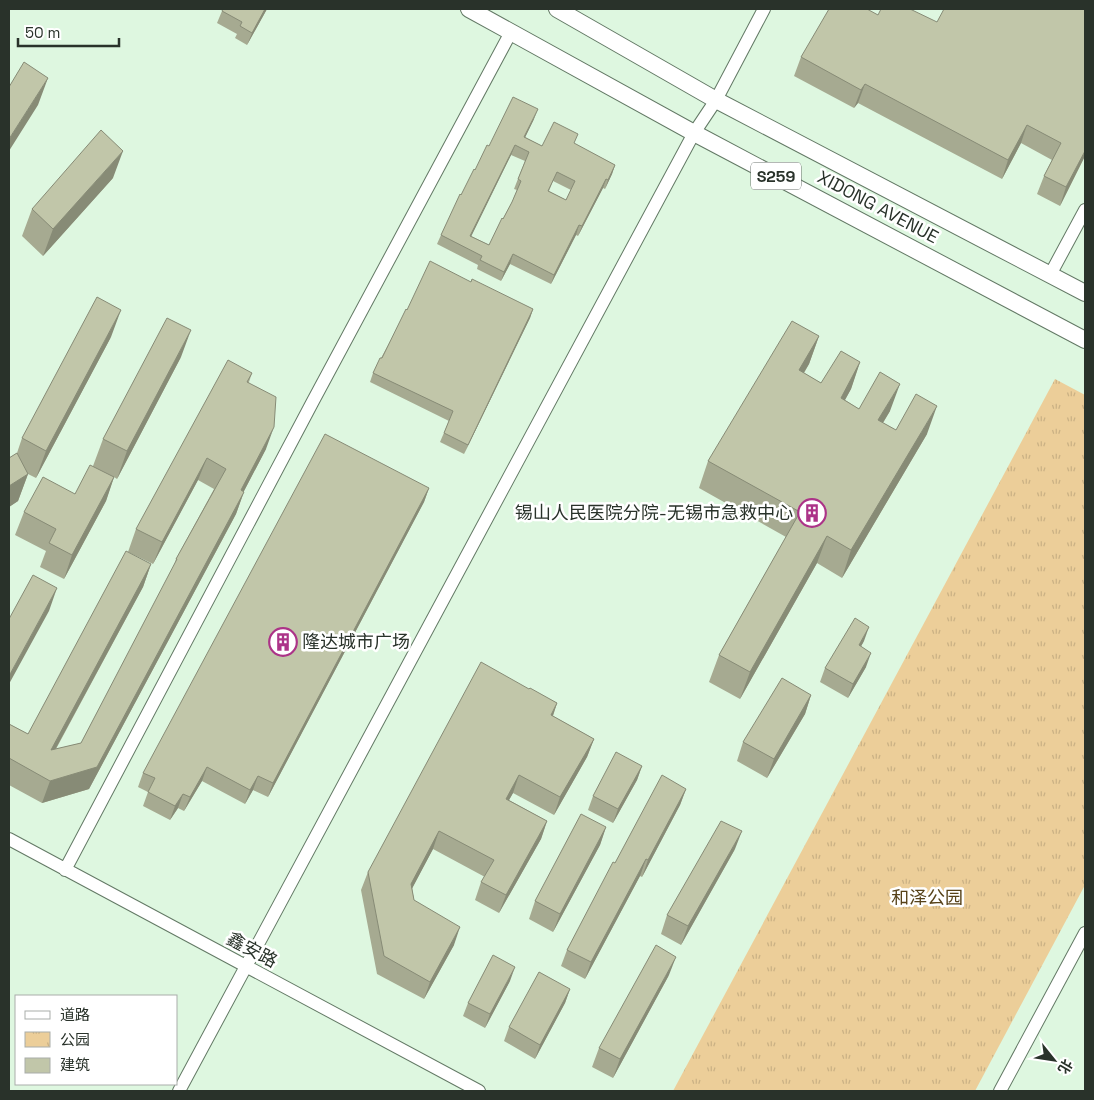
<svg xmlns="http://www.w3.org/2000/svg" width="1094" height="1100" font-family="'Space Grotesk','Noto Sans SC',sans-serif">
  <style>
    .park { fill: url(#park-tufts) }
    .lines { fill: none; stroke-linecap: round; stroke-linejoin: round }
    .minor-casing { stroke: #637965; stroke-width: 14 }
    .major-casing { stroke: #637965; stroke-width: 18 }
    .minor { stroke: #fff; stroke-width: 12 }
    .major { stroke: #fff; stroke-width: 16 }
    .wall { fill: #a6aa91; fill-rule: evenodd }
    .shaded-wall { fill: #878b76 }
    .building { fill: #c1c6a9; stroke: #878b76; fill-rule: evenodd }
    .labels { text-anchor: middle; stroke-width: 5; stroke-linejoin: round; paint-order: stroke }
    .shield { fill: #fff; stroke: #69706a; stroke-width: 1 }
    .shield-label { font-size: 16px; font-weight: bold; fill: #29322a }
    .street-label { font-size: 18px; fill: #29322a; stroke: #fff }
    .poi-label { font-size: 18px; fill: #29322a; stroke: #fff; text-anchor: end }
    .park-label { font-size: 18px; fill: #574219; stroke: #fff }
  </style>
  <defs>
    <pattern id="park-tufts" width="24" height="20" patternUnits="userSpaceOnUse" patternTransform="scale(1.25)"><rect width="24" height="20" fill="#ecce99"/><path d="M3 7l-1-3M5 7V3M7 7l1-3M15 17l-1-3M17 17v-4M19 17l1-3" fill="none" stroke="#cab184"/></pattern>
  </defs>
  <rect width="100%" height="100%" fill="#def7e0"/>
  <!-- park -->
  <path class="park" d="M1055 379 1085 395V885L975 1091H673Z"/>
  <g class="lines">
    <defs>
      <path id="minor" d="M1050 275 1085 210
        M9 839 479 1091
        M65 870 312 403 511 32
        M179 1091 694 133 716 100 764 9
        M1000 1091 1085 933"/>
      <path id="major" d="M469 9 694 133 1085 340
        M557 9 716 100 1085 293"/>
    </defs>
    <!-- minor casing -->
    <use href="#minor" class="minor-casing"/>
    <!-- major casing -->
    <use href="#major" class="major-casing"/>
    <!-- minor -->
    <use href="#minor" class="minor"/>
    <!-- major -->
    <use href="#major" class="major"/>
  </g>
  <!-- wall -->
  <path class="wall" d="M267 9 247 45 235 38 237 34 217 23 222 11Z
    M911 10 1085 156 1060 206 1037 194 1044 176 1052 160 1021 143 1002 179 858 103 854 108 794 76 801 57 878 15Z
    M534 119 525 137 542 146 575 144 615 165 612 174 605 189 603 188 578 236 576 235 551 284 510 264 501 281 477 269 478 265 437 244 441 235 461 195 489 146ZM511 155 525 161 514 189 517 190 512 202 489 245 471 236ZM553 181 571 190 566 200 549 191Z
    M113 178 43 256 22 236 32 209Z
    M471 282 533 309 530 318 464 454 440 442 449 421 370 382 373 373 407 310Z
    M819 336 809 364 804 373 821 383 860 362 851 389 845 400 859 409 890 411 883 423 896 430 927 434 842 578 817 563 740 699 709 682 719 655 786 537 699 488 708 461Z
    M111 337 36 478 28 474 18 501 9 507V458L17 453 22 438Z
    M181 357 117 479 114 477 106 501 64 579 40 567 46 551 15 535 24 512 75 494 93 466 103 439Z
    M252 373 249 382 266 449 244 491 236 514 89 789 42 803 9 785V724L28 734 151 564 143 587 56 749 81 743 173 569 176 559 214 489 198 480 153 564 128 552 136 529Z
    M429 488 424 502 268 797 253 790 245 804 202 781 184 811 178 808 170 820 143 806 148 792 138 787 143 773Z
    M864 641 861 646 866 667 848 698 820 682 825 668Z
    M529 689 557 703 553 716 594 739 587 757 554 815 513 793 509 800 547 821 541 839 499 913 475 900 481 882 485 877 433 849 412 888 414 900 454 945 424 999 377 974 361 890 368 872Z
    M811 695 805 714 767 778 737 761 743 742Z
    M642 766 637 780 613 823 588 810 593 796Z
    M686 789 680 805 642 877 640 876 585 979 561 966 567 950 615 863Z
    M606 827 600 845 553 932 529 919 535 901Z
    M735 849 681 945 661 934 667 915Z
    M669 975 613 1078 592 1067 599 1048Z
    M510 981 485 1028 463 1016 468 1003Z
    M570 989 565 1003 535 1059 504 1041 509 1027Z"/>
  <!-- shaded-wall -->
  <path class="shaded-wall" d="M265 9H267L247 45 252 33Z
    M48 78 38 105 9 151V139Z
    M865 84 858 103 854 108 861 90Z
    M538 109 534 119 521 146 524 137Z
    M1027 125 1021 143 1002 179 1008 160Z
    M515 145 511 155 467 245 470 236Z
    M123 151 113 178 43 256 53 229Z
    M1085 151V156L1060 206 1066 187Z
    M615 165 612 174 605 189 608 180Z
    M606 179 603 188 578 236 582 226Z
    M579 225 576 235 551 284 554 275Z
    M513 254 510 264 501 281 504 272Z
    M533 309 530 318 464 454 468 445Z
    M121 310 111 337 36 478 46 451Z
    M191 330 181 357 117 479 127 451Z
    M819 336 809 364 789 397 799 370Z
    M860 362 851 389 831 425 841 398Z
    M900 384 890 411 868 447 878 420Z
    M937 406 927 434 842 578 851 550Z
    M274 427 266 449 233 512 241 490Z
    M207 458 198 480 153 564 162 542Z
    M28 474 18 501 9 507V486Z
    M114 477 106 501 64 579 72 555Z
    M429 488 424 502 268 797 273 783Z
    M244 492 236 514 89 789 42 803 50 781 97 767Z
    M827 536 817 563 740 699 750 672Z
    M151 564 143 587 43 772 51 750Z
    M57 588 49 611 9 684V676Z
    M869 627 864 641 854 659 859 645Z
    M871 653 866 667 848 698 853 684Z
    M811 695 805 714 767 778 774 759Z
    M557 703 551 721V715Z
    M594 739 587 757 554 815 560 797Z
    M642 766 637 780 613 823 618 809Z
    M207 767 202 781 184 811 190 797Z
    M519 775 513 793 500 816 506 799Z
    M258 776 253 790 245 804 250 790Z
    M686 789 680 805 642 877 648 860Z
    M183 794 178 808 170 820 175 806Z
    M547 821 541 839 499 913 506 895Z
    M606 827 600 845 553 932 560 914Z
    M439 831 433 849 405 902 411 884Z
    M742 831 735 849 681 945 688 926Z
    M646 859 640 876 585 979 591 962Z
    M460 927 454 945 424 999 430 982Z
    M676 957 669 975 613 1078 620 1059Z
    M515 967 510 981 485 1028 490 1014Z
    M570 989 565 1003 535 1059 540 1045Z"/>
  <!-- building -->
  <path class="building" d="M223 9H265L252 33 240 26 242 22 222 11Z
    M829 9H867L878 15 881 9H910L937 22 944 9H1085V151L1066 187 1044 176 1061 143 1027 125 1008 160 865 84 861 90 801 57Z
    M24 62 48 78 9 139V87Z
    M513 97 538 109 524 137 542 146 554 122 578 134 574 143 615 165 608 180 606 179 582 226 579 225 554 275 513 254 504 272 480 260 482 256 441 235 460 194 461 195 474 169 475 170 487 145 489 146ZM515 145 529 152 518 179 521 181 512 202 503 219 502 218 489 245 470 236ZM557 172 575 181 566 200 548 191Z
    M101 130 123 151 53 229 32 209Z
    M430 261 471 282 472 279 533 309 468 445 444 433 453 411 373 373 380 358H382L406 309 407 310Z
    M97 297 121 310 46 451 22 438Z
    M167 318 191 330 127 451 103 439Z
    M792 321 819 336 799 370 821 383 841 351 860 362 841 398 859 409 880 372 900 384 878 420 896 430 916 394 937 406 851 550 827 536 750 672 719 655 800 512 708 461Z
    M228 360 252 373 247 382 276 397 274 427 241 490 244 492 97 767 50 781 9 758V724L28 734 126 551 151 564 51 750 81 743 177 559H176L226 469 207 458 162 542 136 529Z
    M325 434 429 488 273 783 258 776 250 790 207 767 190 797 183 794 175 806 148 792 155 778 143 773Z
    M17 453 28 474 9 486V458Z
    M90 465 114 477 72 555 49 543 56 529 24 512 43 477 75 494Z
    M33 575 57 588 9 676V619Z
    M855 618 869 627 859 645 871 653 853 684 825 668Z
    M481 662 529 689 530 688 557 703 551 715 594 739 560 797 519 775 506 799 547 821 506 895 481 882 494 860 439 831 411 884 414 900 460 927 430 982 384 956 368 872Z
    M782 678 811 695 774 759 743 742Z
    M616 752 642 766 618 809 593 796Z
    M662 775 686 789 648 860 646 859 591 962 567 950 613 862 615 863Z
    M581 814 606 827 560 914 535 901Z
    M721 821 742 831 688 926 667 915Z
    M656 945 676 957 620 1059 599 1048Z
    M493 955 515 967 490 1014 468 1003Z
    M539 972 570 989 540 1045 509 1027Z"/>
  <!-- icons -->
  <defs>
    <symbol id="building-ring" viewBox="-11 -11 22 22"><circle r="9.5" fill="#fff" stroke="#ac3388" stroke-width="1.5"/><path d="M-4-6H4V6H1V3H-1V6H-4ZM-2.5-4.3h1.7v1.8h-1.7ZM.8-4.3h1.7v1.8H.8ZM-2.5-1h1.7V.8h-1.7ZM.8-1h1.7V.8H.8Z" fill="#ac3388"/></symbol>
  </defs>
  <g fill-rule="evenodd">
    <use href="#building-ring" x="796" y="497" width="32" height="32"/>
    <use href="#building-ring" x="267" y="626" width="32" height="32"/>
  </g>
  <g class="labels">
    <!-- shield labels -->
    <rect class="shield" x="751" y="162.5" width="50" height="27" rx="4"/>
    <g class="shield-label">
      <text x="776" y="182">S259</text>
    </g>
    <!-- street labels -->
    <g class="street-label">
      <text transform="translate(878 207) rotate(28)" y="6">XIDONG AVENUE</text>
      <text transform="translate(252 950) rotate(28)" y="6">鑫安路</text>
    </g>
    <!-- poi labels -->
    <g class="poi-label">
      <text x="793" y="519">锡山人民医院分院-无锡市急救中心</text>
      <text x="302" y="648" text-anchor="start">隆达城市广场</text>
    </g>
    <!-- park labels -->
    <g class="park-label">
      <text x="927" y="904">和泽公园</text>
    </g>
  </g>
  <!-- border -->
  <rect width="1094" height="1100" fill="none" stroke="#29322a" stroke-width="20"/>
  <!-- legend -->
  <rect x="15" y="995" width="162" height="90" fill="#ffffff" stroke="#a9adaa"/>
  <rect x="25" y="1011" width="25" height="8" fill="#ffffff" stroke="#a9adaa"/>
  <text x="60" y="1020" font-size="15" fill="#29322a">道路</text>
  <rect x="25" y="1032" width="25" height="15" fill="url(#park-tufts)" stroke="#a9adaa"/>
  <text x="60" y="1045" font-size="15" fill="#29322a">公园</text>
  <rect x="25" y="1058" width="25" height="15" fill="#c1c6a9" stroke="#a9adaa"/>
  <text x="60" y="1070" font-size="15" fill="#29322a">建筑</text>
  <!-- north arrow -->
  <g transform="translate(1054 1060) rotate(120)" stroke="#ffffff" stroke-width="4" paint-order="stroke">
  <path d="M0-4L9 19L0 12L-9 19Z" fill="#29322a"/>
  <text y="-8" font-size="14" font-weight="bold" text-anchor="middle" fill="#29322a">北</text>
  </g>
  <!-- scale -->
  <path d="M18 38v8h101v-8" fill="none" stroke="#29322a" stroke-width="2.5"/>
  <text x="25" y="38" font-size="15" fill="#29322a" stroke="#ffffff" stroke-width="4" paint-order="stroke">50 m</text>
</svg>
